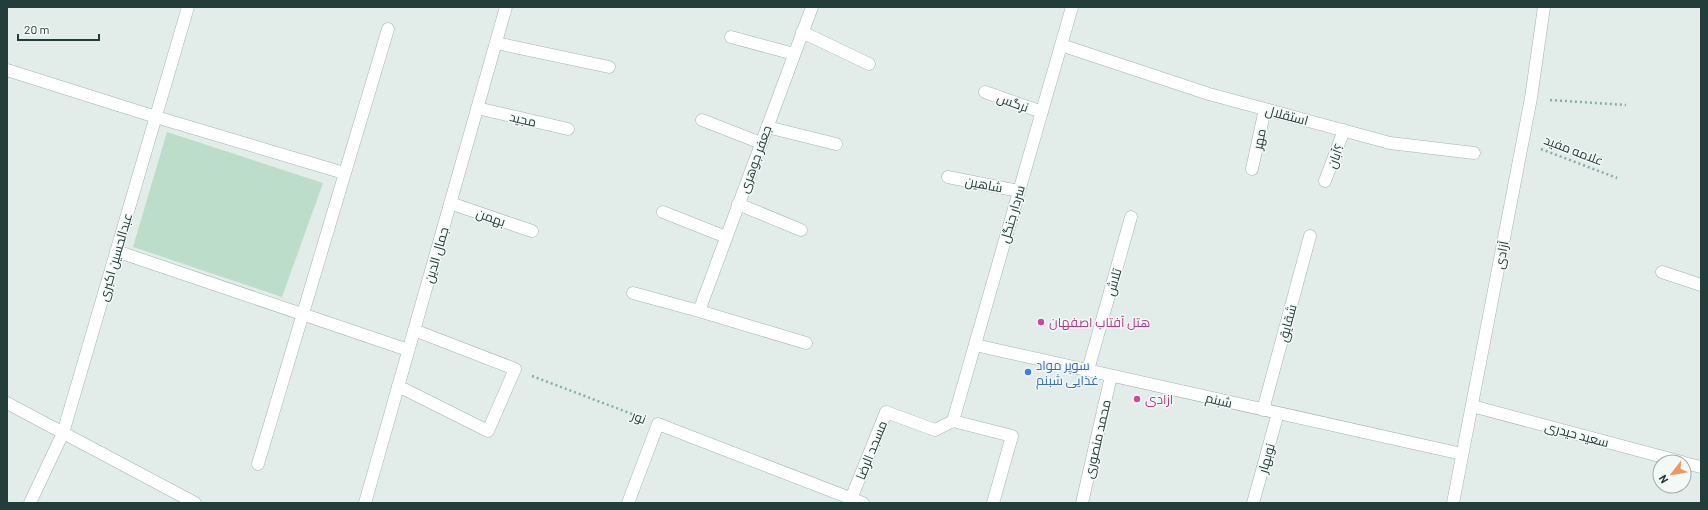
<svg xmlns="http://www.w3.org/2000/svg" width="1708" height="510" font-family="Barlow,Cairo,sans-serif">
  <style>
    .green { fill: #bcddca }
    .lines { fill: none; stroke-linecap: round; stroke-linejoin: round }
    .minor-casing { stroke: #a5b4b1; stroke-width: 13 }
    .path { stroke: #83afa8; stroke-width: 2.5; stroke-dasharray: 2 3; stroke-linecap: butt }
    .minor { stroke: #fff; stroke-width: 12 }
    .hotel-dot { fill: #d1479c; stroke: #f3f9f7; stroke-width: 1.5 }
    .shop-dot { fill: #3f7fe0; stroke: #f3f9f7; stroke-width: 1.5 }
    .labels { text-anchor: middle; stroke-width: 3; stroke-linejoin: round; paint-order: stroke }
    .street-label { font-size: 13px; fill: #233d3a; stroke: #f3f9f7 }
    .hotel-label { font-size: 13px; fill: #b23c85; stroke: #f3f9f7; text-anchor: start }
    .shop-label { font-size: 13px; fill: #366cbe; stroke: #f3f9f7; text-anchor: start }
  </style>
  <rect width="100%" height="100%" fill="#e2ece9"/>
  <!-- green -->
  <path class="green" d="M167 132 323 183 282 297 133 247Z"/>
  <g class="lines">
    <defs>
      <path id="minor" d="M802 32 869 64
        M731 37 794 54
        M496 43 609 67
        M1061 45 1209 94 1390 143 1474 153
        M7 70 156 117 344 173
        M985 92 1042 112
        M477 108 568 129
        M702 120 761 143
        M767 127 836 144
        M1252 169 1265 109
        M948 177 1019 191
        M1325 181 1344 130
        M450 203 532 231
        M738 204 801 230
        M663 212 726 237
        M116 251 408 350
        M1662 272 1701 285
        M633 293 699 311 806 343
        M699 311 812 7
        M975 345 1462 454
        M1088 370 1131 217
        M398 386 488 431 515 369 414 330
        M7 403 195 503
        M1472 406 1682 462
        M1263 410 1310 236
        M953 421 1072 7
        M1684 463 1701 467
        M258 464 388 29
        M851 499 886 412 935 430 953 421 1012 436 993 503
        M30 503 63 433 188 7
        M365 503 506 7
        M628 503 658 424 863 503
        M1082 503 1111 376
        M1253 503 1278 413
        M1453 503 1531 98 1544 7"/>
    </defs>
    <!-- minor casing -->
    <use href="#minor" class="minor-casing"/>
    <!-- path -->
    <path class="path" d="M1550 100 1626 105
      M1541 149 1617 178
      M532 376 640 417"/>
    <!-- minor -->
    <use href="#minor" class="minor"/>
  </g>
  <!-- markers -->
  <g class="hotel-dot">
    <circle cx="1041" cy="322" r="4"/>
    <circle cx="1137" cy="399" r="4"/>
  </g>
  <circle class="shop-dot" cx="1028" cy="372" r="4"/>
  <g class="labels">
    <!-- street labels -->
    <g class="street-label">
      <text transform="translate(1013 102) rotate(20)" y="5">نرگس</text>
      <text transform="translate(1287 115) rotate(15)" y="5">استقلال</text>
      <text transform="translate(523 119) rotate(13)" y="5">مجید</text>
      <text transform="translate(1259 139) rotate(-78)" y="5">مهر</text>
      <text transform="translate(1574 150) rotate(21)" y="5">علامه مفید</text>
      <text transform="translate(1335 156) rotate(-69)" y="5">؟آبان</text>
      <text transform="translate(755 159) rotate(-70)" y="5">جعفر جوهری</text>
      <text transform="translate(984 184) rotate(11)" y="5">شاهین</text>
      <text transform="translate(1012 214) rotate(-74)" y="5">سردار جنگل</text>
      <text transform="translate(491 217) rotate(19)" y="5">بهمن</text>
      <text transform="translate(436 255) rotate(-74)" y="5">جمال الدین</text>
      <text transform="translate(1501 255) rotate(-79)" y="5">آزادی</text>
      <text transform="translate(115 257) rotate(-74)" y="5">عبدالحسین اکبری</text>
      <text transform="translate(1113 282) rotate(-74)" y="5">تلاش</text>
      <text transform="translate(1287 323) rotate(-75)" y="5">شقایق</text>
      <text transform="translate(1219 400) rotate(13)" y="5">شبنم</text>
      <text transform="translate(639 417) rotate(21)" y="5">نور</text>
      <text transform="translate(1577 434) rotate(15)" y="5">سعید حیدری</text>
      <text transform="translate(1097 439) rotate(-77)" y="5">محمد منصوری</text>
      <text transform="translate(871 450) rotate(-68)" y="5">مسجد الرضا</text>
      <text transform="translate(1266 458) rotate(-74)" y="5">نوبهار</text>
    </g>
    <!-- hotel labels -->
    <g class="hotel-label">
      <text x="1049" y="327">هتل آفتاب اصفهان</text>
      <text x="1145" y="404">ازادی</text>
    </g>
    <!-- shop labels -->
    <g class="shop-label">
      <text x="1036" y="370">سوپر مواد<tspan x="1036" dy="15">غذایی شبنم</tspan></text>
    </g>
  </g>
  <!-- border -->
  <rect width="1708" height="510" fill="none" stroke="#233d3a" stroke-width="16"/>
  <!-- north arrow -->
  <g transform="translate(1672 474) rotate(239)"><circle r="19" fill="#f3f9f7" stroke="#a0aeab"/>
  <path d="M0-3L7 15L0 10L-7 15Z" fill="#ee985e"/>
  <text y="-6" font-size="11" font-weight="bold" text-anchor="middle" fill="#233d3a">N</text>
  </g>
  <!-- scale -->
  <path d="M18 34v6h81v-6" fill="none" stroke="#233d3a" stroke-width="2"/>
  <text x="24" y="34" font-size="12" fill="#233d3a" stroke="#f3f9f7" stroke-width="3" paint-order="stroke">20 m</text>
</svg>
